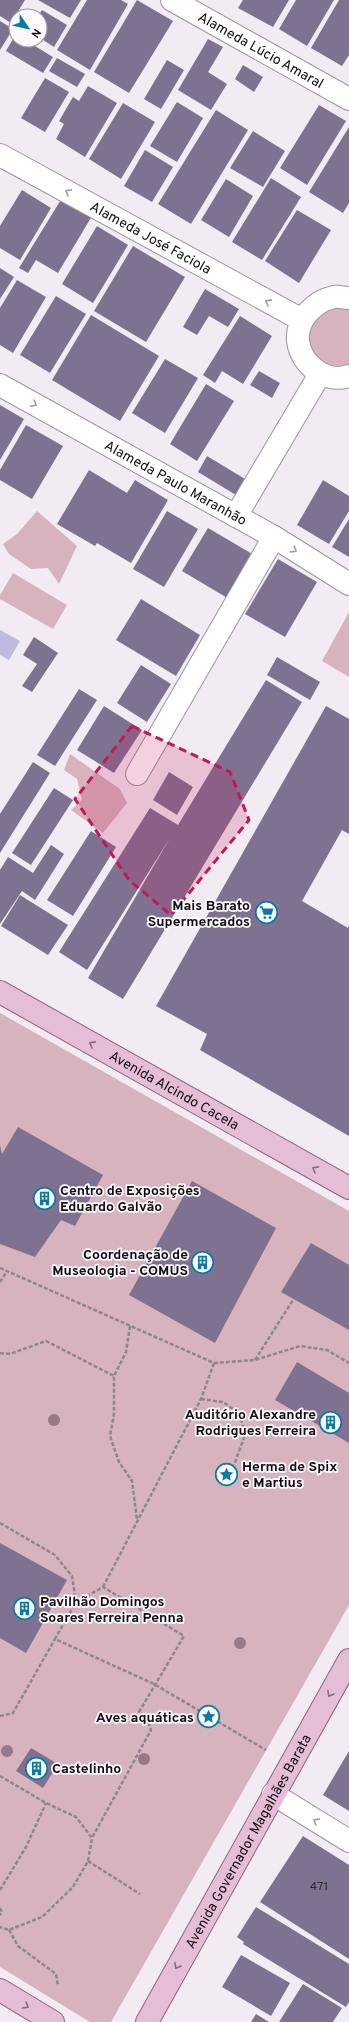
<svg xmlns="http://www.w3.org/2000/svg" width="349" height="2022" font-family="Overpass,sans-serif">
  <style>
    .green { fill: #d7b3be }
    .water { fill: #bcbcdf }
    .building { fill: #7f7291 }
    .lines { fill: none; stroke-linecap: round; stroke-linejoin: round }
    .minor-casing { stroke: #9c959d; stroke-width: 24 }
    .major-casing { stroke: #8f6380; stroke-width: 24 }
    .path { stroke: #8d888d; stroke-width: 2.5; stroke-dasharray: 4 2; stroke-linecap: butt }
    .minor { stroke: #fff; stroke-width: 22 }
    .major { stroke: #e5bdd7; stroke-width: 22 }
    .tree { fill: #987988 }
    .oneway { stroke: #9f9e9f }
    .oneway2 { stroke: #856e7d }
    .marked { fill: #c2185b; fill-opacity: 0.2; stroke: #c2185b; stroke-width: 3; stroke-dasharray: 8 5; stroke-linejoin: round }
    .labels { text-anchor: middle; stroke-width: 3.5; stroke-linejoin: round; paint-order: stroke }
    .number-label { font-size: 12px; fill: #2b2630 }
    .street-label { font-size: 14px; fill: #0f0d0f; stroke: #fef9ff }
    .poi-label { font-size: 14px; font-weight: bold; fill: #0f0d0f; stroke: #fef9ff; text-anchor: end }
  </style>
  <rect width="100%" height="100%" fill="#f2ebf3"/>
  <!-- green -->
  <path class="green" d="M349 305V372L341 374 310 358 308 324 323 307Z
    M37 511 77 546 59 584 48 568 31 569 9 554 3 544 17 534Z
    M13 573 67 605 53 629 0 599V595Z
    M349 612V677L322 661Z
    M70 754 120 789 127 803 103 833 71 810 82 800 77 779 64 770Z
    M0 1013 349 1211V1605L111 2022H90L0 1967Z"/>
  <!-- water -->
  <path class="water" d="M0 630 20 641 9 660 0 655Z"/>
  <!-- building -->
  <path class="building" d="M0 0H25L11 23 0 16Z
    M38 0H81L70 18Z
    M87 0H121L128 4 90 70 57 50Z
    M137 0 173 21 129 93 94 72Z
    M243 0H289L273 27 238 8Z
    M296 0H334L307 46 279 29Z
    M339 0H349V55L342 66 311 48Z
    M42 10 67 25 54 47 40 38V16H38Z
    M0 21 13 29 0 50Z
    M16 34V40H25L53 57 43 73 6 51Z
    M208 39 223 47 208 72 227 84 211 110 178 90Z
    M57 58 85 74 77 87 49 71Z
    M167 60 184 70 161 109 144 99Z
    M243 65 263 77 254 92 235 79Z
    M45 78 69 92 45 132 21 118Z
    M88 86 117 103 85 157 56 139 64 124 59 121 73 97 79 101Z
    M177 102 203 118 177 162 150 146Z
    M123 103 155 122 121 179 89 159Z
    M319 105 346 121 307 185 280 168Z
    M216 110 248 130 191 224 158 204Z
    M349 127V203L343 213 309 192Z
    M253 131 285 151 263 187 230 168Z
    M145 150 173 167 152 202 124 186Z
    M271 178 301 197 262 260 232 242Z
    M226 179 253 196 229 237 201 220Z
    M22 190 51 208 20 260 0 248V226Z
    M62 198 92 216 58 273 36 260 28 273 19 268Z
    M297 210 331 230 299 283 265 261Z
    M97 226 128 245 93 303 62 284Z
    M133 246 185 277 146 342 94 311Z
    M0 268 14 277 0 299Z
    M17 280 46 297 13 353 0 345V308Z
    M205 289 239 309 228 327 209 316 197 335 183 327Z
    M56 296 86 314 50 373 20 355Z
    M91 315 159 356 120 421 52 380Z
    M240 316 272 336 243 384 222 371 215 383 203 375Z
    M165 359 198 378 165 433 132 413Z
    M259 371 280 383 272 398 250 385Z
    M206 384 234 401 197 461 170 444Z
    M0 405 24 419 0 460Z
    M26 425 63 446 32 499 0 480V470Z
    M207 456 245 479 236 495 198 472Z
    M89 470 127 493 135 480 168 500 131 563 97 543 95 546 57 524Z
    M323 480 349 496V511L329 544 297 525Z
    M167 511 198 529 164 587 133 569Z
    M349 519V557L332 547Z
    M208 528 254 555 229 599 182 571Z
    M278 559 317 582 285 637 245 614Z
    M141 599 200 635 176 676 116 640Z
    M34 637 58 653 32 692 22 686 37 664 23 655Z
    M277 657 320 682 310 700 267 675Z
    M141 665 171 684 147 722 117 703Z
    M266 680 302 702 123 999 88 978 170 838 87 970 59 952 150 808 178 825Z
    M79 689 97 700 55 766 37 755Z
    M104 706 142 730 114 773 77 750Z
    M326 706 349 719V834L342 830 302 901 348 928 349 925V1136L200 1050 207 1034 156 1006Z
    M33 762 50 773 0 853V814Z
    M169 772 193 787 177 815 153 800Z
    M54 788 73 800 31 865 12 853Z
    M91 831 116 847 73 916 47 900Z
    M51 845 64 854 35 900 22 891 0 924V870L8 857 33 873Z
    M20 895 68 925 48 955 1 926Z
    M18 1127 103 1175 75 1226 61 1220 35 1257 0 1244V1145L2 1154Z
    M192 1181 276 1228 215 1343 129 1295Z
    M311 1243 349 1265V1330L281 1292Z
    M297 1362 349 1393V1443L275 1400Z
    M0 1543 67 1580 26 1653 0 1638Z
    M31 1748 58 1764 43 1788 16 1771Z
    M349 1751V1811L323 1795Z
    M303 1836 349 1865V1959L260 1902Z
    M256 1907 349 1964V2002L346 2007 243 1944 244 1942 237 1937Z
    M241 1955 290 1983 271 2016 222 1987Z
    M303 1984 342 2008 333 2022H279Z
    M256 2014 269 2022H251Z"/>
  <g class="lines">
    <defs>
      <g id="minor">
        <path id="s1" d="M172 0 349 99"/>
        <path id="s2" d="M0 155 302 320"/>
        <path d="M349 298C344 298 338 296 334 297 315 301 296 319 298 341 301 365 326 384 349 376"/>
        <path id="s3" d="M0 385 274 537 349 584"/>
        <path d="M236 516 320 374"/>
        <path d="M137 774 274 537"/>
        <path d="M273 1794 349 1841"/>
      </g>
      <g id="major">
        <path id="s4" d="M0 992 349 1188"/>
        <path d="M0 1990 53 2022"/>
        <path id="s5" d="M147 2022 349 1660"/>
      </g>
    </defs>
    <!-- minor casing -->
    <use href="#minor" class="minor-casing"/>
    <!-- major casing -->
    <use href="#major" class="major-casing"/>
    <!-- path -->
    <path class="path" d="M0 1268 214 1363 255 1360 300 1346 327 1350 349 1363
      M0 1282 7 1271
      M130 1326 126 1352 114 1376V1414L110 1436 119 1462 132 1481 137 1519
      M0 1353 10 1354 46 1341 114 1376
      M255 1360 293 1300
      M201 1399 223 1402 240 1414 245 1435 234 1465
      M0 1523 55 1555 72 1576 76 1602 55 1639 154 1684 266 1750
      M103 1587 201 1399 214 1363
      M76 1602 103 1587 184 1636 139 1712 148 1721 151 1730 92 1838
      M0 1716 13 1713 55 1639
      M0 1776 46 1803 76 1817 92 1838 88 1861 73 1887 42 1917 9 1930 0 1927
      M88 1861 140 1894
      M0 1890 26 1847 46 1803
      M0 1908 2 1912 0 1915
      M9 1930 18 1946 56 1974 58 1986"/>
    <!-- minor -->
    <use href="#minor" class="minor"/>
    <!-- major -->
    <use href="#major" class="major"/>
  </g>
  <!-- trees -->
  <g class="tree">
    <circle cx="54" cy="1420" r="6"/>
    <circle cx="240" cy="1643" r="6"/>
    <circle cx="7" cy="1751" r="6"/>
    <circle cx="144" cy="1759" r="6"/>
  </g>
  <!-- one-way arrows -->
  <defs><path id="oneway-chevron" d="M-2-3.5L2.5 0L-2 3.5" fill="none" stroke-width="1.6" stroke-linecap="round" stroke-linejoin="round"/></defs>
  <g class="oneway">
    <use href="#oneway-chevron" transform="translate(68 192) rotate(-151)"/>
    <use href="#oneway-chevron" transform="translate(268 302) rotate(-151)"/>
    <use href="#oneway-chevron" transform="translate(34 404) rotate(29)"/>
    <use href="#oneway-chevron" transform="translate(294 550) rotate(32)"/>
    <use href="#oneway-chevron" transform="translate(316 1821) rotate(-148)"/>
  </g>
  <g class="oneway2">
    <use href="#oneway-chevron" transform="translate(92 1044) rotate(-151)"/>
    <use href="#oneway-chevron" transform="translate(315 1169) rotate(-151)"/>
    <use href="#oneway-chevron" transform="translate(330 1694) rotate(120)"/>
    <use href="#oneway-chevron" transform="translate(177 1966) rotate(119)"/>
    <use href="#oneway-chevron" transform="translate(26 2006) rotate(31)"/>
  </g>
  <!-- marked area -->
  <path class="marked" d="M132 726 230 772 249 820 171 915 129 880 75 799Z"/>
  <!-- icons -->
  <defs>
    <symbol id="supermarket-ring" viewBox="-11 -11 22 22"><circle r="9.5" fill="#fef9ff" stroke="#0a7aa3" stroke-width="1.5"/><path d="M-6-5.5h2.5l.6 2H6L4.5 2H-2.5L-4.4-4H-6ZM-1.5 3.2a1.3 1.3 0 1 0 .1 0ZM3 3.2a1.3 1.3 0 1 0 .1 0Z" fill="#0a7aa3"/></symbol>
    <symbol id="building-ring" viewBox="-11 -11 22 22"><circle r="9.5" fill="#fef9ff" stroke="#0a7aa3" stroke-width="1.5"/><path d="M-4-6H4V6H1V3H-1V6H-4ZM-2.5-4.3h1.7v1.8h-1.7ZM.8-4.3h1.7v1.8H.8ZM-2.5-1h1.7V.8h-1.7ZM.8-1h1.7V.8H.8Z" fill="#0a7aa3"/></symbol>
    <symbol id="sight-ring" viewBox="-11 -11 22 22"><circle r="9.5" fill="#fef9ff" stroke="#0a7aa3" stroke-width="1.5"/><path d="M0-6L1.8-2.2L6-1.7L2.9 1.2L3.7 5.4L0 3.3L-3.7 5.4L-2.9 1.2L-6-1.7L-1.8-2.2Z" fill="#0a7aa3"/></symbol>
  </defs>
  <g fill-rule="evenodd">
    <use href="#supermarket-ring" x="254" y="900" width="25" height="25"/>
    <use href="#building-ring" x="32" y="1186" width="25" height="25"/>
    <use href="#building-ring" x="190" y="1250" width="25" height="25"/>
    <use href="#building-ring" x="318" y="1410" width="25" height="25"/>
    <use href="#sight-ring" x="214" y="1462" width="25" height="25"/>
    <use href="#building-ring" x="12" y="1596" width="25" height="25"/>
    <use href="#sight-ring" x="196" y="1704" width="25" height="25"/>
    <use href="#building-ring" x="24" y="1756" width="25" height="25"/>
  </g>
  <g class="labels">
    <!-- number labels -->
    <g class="number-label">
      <text x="319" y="1890">471</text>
    </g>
    <!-- street labels -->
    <g class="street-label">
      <text dy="5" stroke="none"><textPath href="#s1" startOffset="102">Alameda Lúcio Amaral</textPath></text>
      <text dy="5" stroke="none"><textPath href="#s2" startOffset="172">Alameda José Faciola</textPath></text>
      <text dy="5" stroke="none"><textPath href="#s3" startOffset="201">Alameda Paulo Maranhão</textPath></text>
      <text dy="5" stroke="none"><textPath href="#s4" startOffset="200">Avenida Alcindo Cacela</textPath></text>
      <text dy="5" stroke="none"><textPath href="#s5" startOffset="207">Avenida Governador Magalhães Barata</textPath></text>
    </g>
    <!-- poi labels -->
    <g class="poi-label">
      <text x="250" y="910">Mais Barato<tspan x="250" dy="16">Supermercados</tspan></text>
      <text x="60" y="1195" text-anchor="start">Centro de Exposições<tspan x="60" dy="16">Eduardo Galvão</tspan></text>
      <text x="188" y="1259">Coordenação de<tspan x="188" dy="16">Museologia - COMUS</tspan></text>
      <text x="316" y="1419">Auditório Alexandre<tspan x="316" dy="16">Rodrigues Ferreira</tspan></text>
      <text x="242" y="1471" text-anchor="start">Herma de Spix<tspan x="242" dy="16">e Martius</tspan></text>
      <text x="40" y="1606" text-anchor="start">Pavilhão Domingos<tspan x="40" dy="16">Soares Ferreira Penna</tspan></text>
      <text x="194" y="1722">Aves aquáticas</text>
      <text x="52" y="1773" text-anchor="start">Castelinho</text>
    </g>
  </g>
  <!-- north arrow -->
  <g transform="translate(28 28) rotate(124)"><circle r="19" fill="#fef9ff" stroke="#9e9b9f"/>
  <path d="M0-3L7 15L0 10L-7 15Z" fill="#0a7aa3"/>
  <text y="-6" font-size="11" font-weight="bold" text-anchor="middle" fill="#0f0d0f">N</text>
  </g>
</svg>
